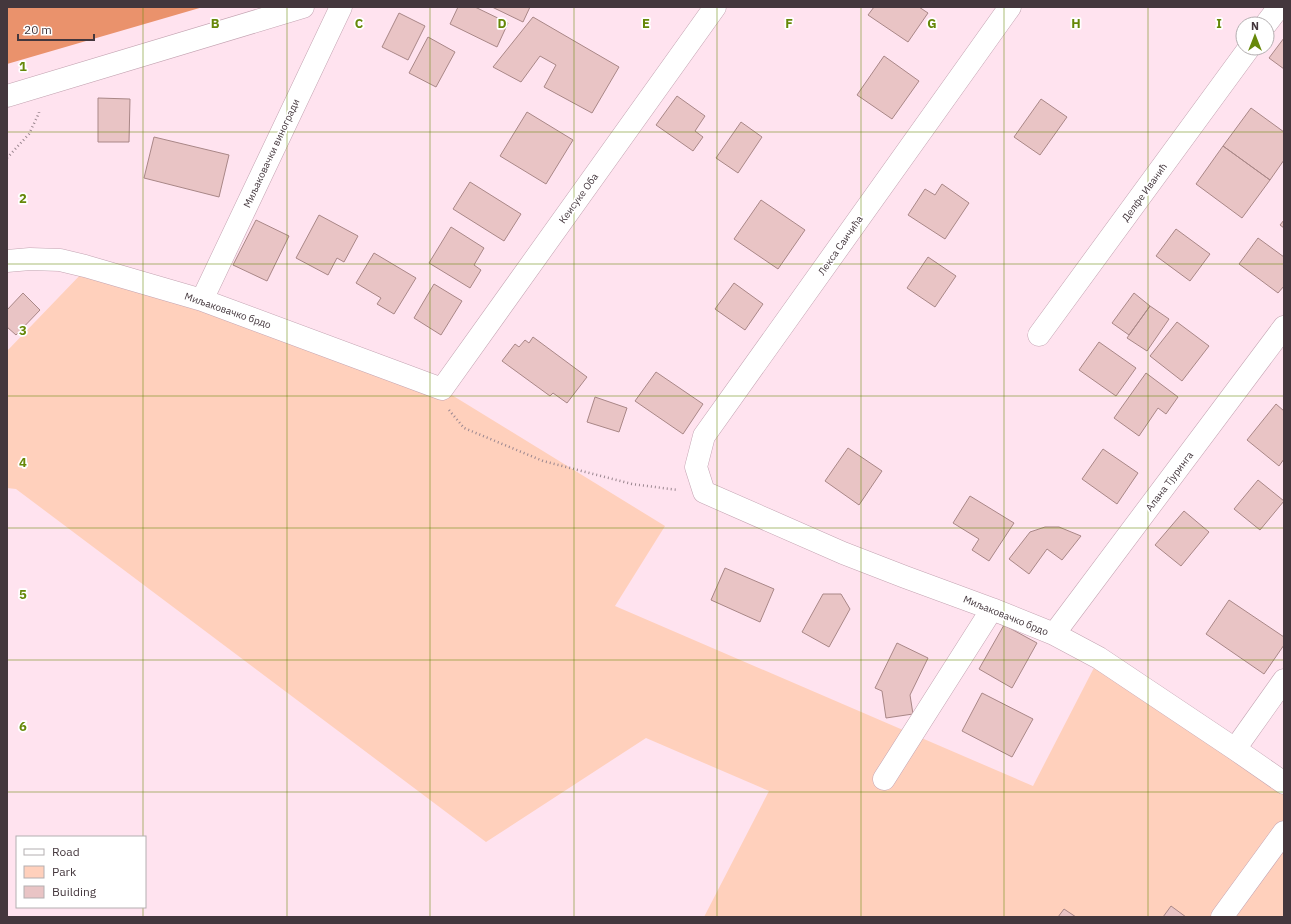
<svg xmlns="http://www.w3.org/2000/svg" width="1291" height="924" font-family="'IBM Plex Sans',sans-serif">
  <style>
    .green { fill: #ffd0bc }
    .forest { fill: #ea926c }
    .building { fill: #e9c4c5; stroke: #a98787 }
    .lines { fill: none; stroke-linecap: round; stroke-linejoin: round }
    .minor-casing { stroke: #c4a4b2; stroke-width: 23 }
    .path { stroke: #9a868f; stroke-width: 2.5; stroke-dasharray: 1 3; stroke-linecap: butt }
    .minor { stroke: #fff; stroke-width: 22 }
    .grid { fill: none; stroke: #668809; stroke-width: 1; stroke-opacity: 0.55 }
    .labels { text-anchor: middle; stroke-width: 3.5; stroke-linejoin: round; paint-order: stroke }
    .street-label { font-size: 10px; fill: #44373d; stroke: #fff }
    .grid-label { font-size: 13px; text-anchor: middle; font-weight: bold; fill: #668809; stroke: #fff; stroke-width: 3.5; stroke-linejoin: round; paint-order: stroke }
  </style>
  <rect width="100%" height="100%" fill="#ffe3ef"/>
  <!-- green -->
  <path class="green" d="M84 271 442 389 665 526 615 606 1033 786 1099 658 1284 779V917H704L769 791 646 738 486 842 16 489 7 488V351Z"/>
  <!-- forest -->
  <path class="forest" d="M7 7H203L7 64Z"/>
  <!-- building -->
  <path class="building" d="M458 7H475L508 23 497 47 450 24Z
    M492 7H530L523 22Z
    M874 7H919L928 13 908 42 868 15Z
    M399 13 425 26 408 60 382 47Z
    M533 17 619 67 592 113 544 87 556 65 540 56 521 82 493 67Z
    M428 37 455 52 436 87 409 73Z
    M1284 38V69L1269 58Z
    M884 56 919 81 892 119 857 95Z
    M677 96 705 116 695 131 703 137 693 151 656 125Z
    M98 98 130 99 129 142H98Z
    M1041 99 1067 117 1040 155 1014 137Z
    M1251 108 1284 132V160L1270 180 1223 146Z
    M527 112 573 140 546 184 500 156Z
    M741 122 762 137 738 173 716 158Z
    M154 137 229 155 219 197 144 178Z
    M1223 146 1270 180 1242 218 1196 184Z
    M470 182 521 214 504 241 453 209Z
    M942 184 969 203 945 239 908 215 925 189 935 195Z
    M761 200 805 230 778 269 734 239Z
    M319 215 358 236 344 262 337 258 328 275 296 258Z
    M256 220 289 236 267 281 233 265Z
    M1284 220V228L1280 225Z
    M451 227 484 248 474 265 481 270 470 288 429 263Z
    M1176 229 1210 254 1190 281 1156 256Z
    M1258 238 1284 257V286L1278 293 1239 264Z
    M374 253 416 278 394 314 377 304 381 298 356 283Z
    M928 257 956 276 935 307 907 288Z
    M734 283 763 304 745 330 715 309Z
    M434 284 462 301 441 335 414 318Z
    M23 293 40 310 16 335 7 327V310Z
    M1134 293 1150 306 1129 335 1112 323Z
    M1150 306 1169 319 1147 351 1127 338Z
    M1177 322 1209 346 1182 381 1150 356Z
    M533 337 587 377 567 403 553 393 550 396 502 361 515 344 519 347 525 340 529 343Z
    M1099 342 1136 368 1116 396 1079 370Z
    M656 372 703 404 683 434 635 401Z
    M1146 373 1178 397 1166 414 1158 408 1139 436 1114 418Z
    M595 397 627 408 619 432 587 422Z
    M1276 404 1284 411V459L1279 466 1247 440Z
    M848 448 882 471 859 505 825 481Z
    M1103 449 1138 473 1117 504 1082 479Z
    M1258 480 1284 501 1260 530 1234 509Z
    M970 496 1014 523 989 561 972 550 979 539 953 523Z
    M1184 511 1209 532 1181 566 1155 545Z
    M1045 527H1059L1081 536 1062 560 1047 549 1029 574 1009 559 1030 532Z
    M725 568 774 589 760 622 711 600Z
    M823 594H841L850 609 829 647 802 632Z
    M1229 600 1284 637V645L1264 674 1206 634Z
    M1004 625 1037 643 1012 688 979 669Z
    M897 643 928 658 910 695 913 714 886 718 882 691 875 688Z
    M982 693 1033 719 1012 757 962 731Z
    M1171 906 1186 917H1163Z
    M1064 909 1076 917H1058Z"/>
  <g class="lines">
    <defs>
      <path id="minor" d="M1010 7 704 436 696 467 704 492 843 553 905 577 992 609 1054 634 1099 658 1235 749 1284 783
        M1266 24 1279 7
        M7 96 303 7
        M7 261 30 259 60 260 85 266 202 300 442 389 715 7
        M202 300 341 7
        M1039 335 1249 48
        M1054 634 1284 327
        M1235 749 1284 680
        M884 779 992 609
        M1222 917 1284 832"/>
    </defs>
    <!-- minor casing -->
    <use href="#minor" class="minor-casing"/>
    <!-- path -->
    <path class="path" d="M7 158 29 134 39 113V112
      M449 410 464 428 543 461 632 484 678 490"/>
    <!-- minor -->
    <use href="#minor" class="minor"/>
  </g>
  <!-- grid -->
  <path class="grid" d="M143 7V837M287 7V917M430 7V917M574 7V917M717 7V917M861 7V917M1004 7V917M1148 7V917M7 132H1284M7 264H1284M7 396H1284M7 528H1284M7 660H1284M7 792H1284M143 907V917"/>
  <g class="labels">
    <!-- street labels -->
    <g class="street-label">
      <text transform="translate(271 153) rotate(-65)" y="4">Миљаковачки виногради</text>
      <text transform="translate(1144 192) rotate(-54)" y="4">Делфе Иванић</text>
      <text transform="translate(578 198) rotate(-54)" y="4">Кеисуке Оба</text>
      <text transform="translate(840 245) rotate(-55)" y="4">Лекса Саичића</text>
      <text transform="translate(228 310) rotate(19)" y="4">Миљаковачко брдо</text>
      <text transform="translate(1169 481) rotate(-53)" y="4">Алана Тјуринга</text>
      <text transform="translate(1006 615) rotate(22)" y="4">Миљаковачко брдо</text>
    </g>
  </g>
  <g class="grid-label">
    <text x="215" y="28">B</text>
    <text x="359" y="28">C</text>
    <text x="502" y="28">D</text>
    <text x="646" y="28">E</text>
    <text x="789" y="28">F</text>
    <text x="932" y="28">G</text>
    <text x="1076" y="28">H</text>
    <text x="1219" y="28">I</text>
    <text x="23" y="71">1</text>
    <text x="23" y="203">2</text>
    <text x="23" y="335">3</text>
    <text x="23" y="467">4</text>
    <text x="23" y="599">5</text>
    <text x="23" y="731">6</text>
  </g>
  <!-- border -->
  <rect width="1291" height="924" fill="none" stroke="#44373d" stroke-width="16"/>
  <!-- legend -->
  <rect x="16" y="836" width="130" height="72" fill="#ffffff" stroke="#b4afb1"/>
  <rect x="24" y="849" width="20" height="6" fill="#ffffff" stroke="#b4afb1"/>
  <text x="52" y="856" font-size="12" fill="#44373d">Road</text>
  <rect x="24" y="866" width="20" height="12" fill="#ffd0bc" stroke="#b4afb1"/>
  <text x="52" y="876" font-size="12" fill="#44373d">Park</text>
  <rect x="24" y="886" width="20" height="12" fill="#e9c4c5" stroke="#b4afb1"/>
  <text x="52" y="896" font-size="12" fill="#44373d">Building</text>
  <!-- north arrow -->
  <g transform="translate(1255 36)"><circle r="19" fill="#ffffff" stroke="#b4afb1"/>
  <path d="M0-3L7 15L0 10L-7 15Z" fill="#668809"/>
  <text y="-6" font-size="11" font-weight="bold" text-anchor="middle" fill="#44373d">N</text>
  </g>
  <!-- scale -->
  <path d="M18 34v6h76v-6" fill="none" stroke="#44373d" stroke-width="2"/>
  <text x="24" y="34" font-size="12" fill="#44373d" stroke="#ffffff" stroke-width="3" paint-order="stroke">20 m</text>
</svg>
